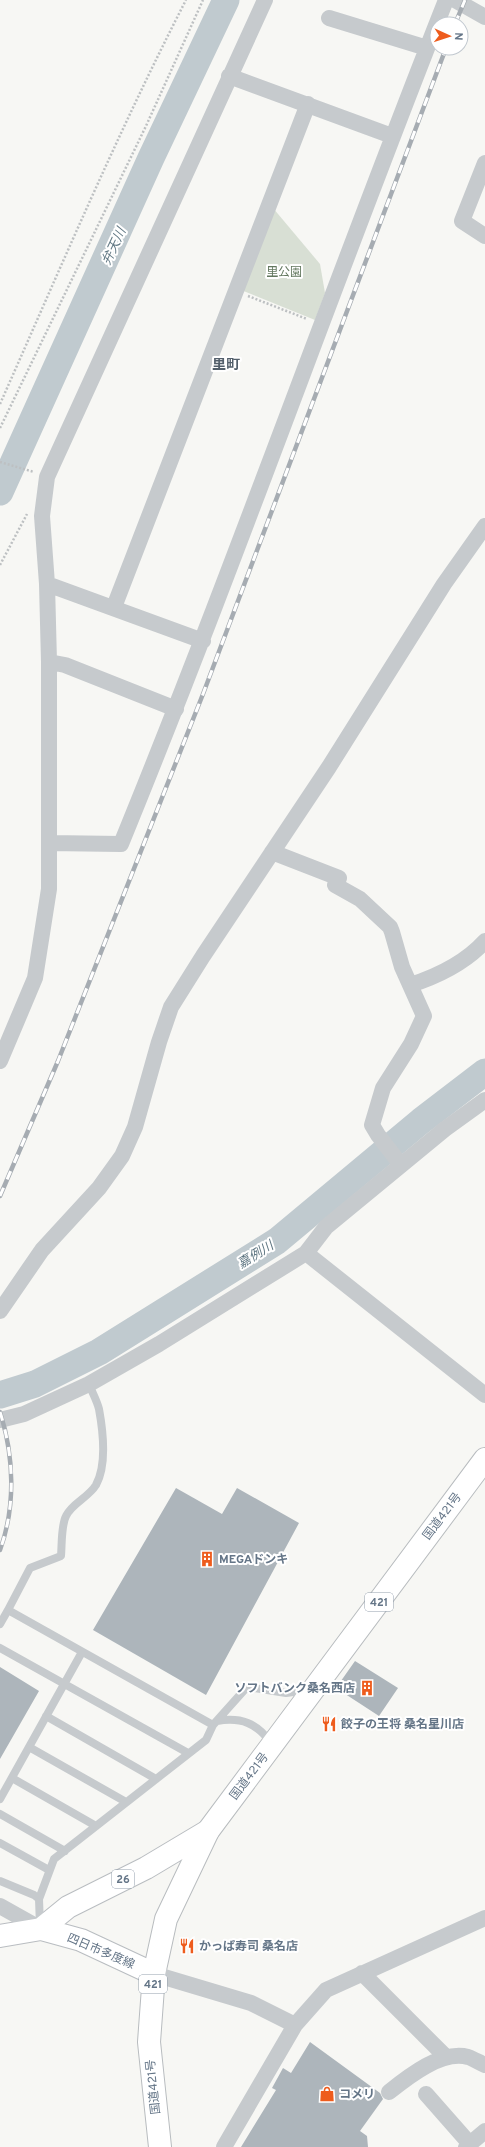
<svg xmlns="http://www.w3.org/2000/svg" width="485" height="2147" font-family="Overpass,'Noto Sans JP',sans-serif">
  <style>
    .green { fill: #d8dfd4 }
    .lines { fill: none; stroke-linecap: round; stroke-linejoin: round }
    .river { stroke: #c0cacf; stroke-width: 27 }
    .building { fill: #adb5bb }
    .primary-casing { stroke: #b9bdc1; stroke-width: 24 }
    .highway-casing { stroke: #b8bcbf; stroke-width: 24 }
    .path { stroke: #bdc0c2; stroke-width: 2.5; stroke-dasharray: 2 2; stroke-linecap: butt }
    .lane { stroke: #c6cacd; stroke-width: 8 }
    .street { stroke: #c6cacd; stroke-width: 16 }
    .primary { stroke: #fff; stroke-width: 22 }
    .highway { stroke: #fff; stroke-width: 22 }
    .rail-casing { stroke: #a6acb2; stroke-width: 4.5 }
    .rail { stroke: #fff; stroke-width: 3; stroke-dasharray: 9; stroke-linecap: butt }
    .labels { text-anchor: middle; stroke-width: 4; stroke-linejoin: round; paint-order: stroke }
    .shield { fill: #fff; stroke: #929eab; stroke-width: 1 }
    .shield-label { font-size: 11px; font-weight: bold; fill: #647587 }
    .park-label { font-size: 12px; fill: #63785f; stroke: #fff }
    .street-label { font-size: 12px; fill: #647587; stroke: #fff }
    .poi-label { font-size: 12px; font-weight: bold; fill: #647587; stroke: #fff; text-anchor: start }
    .water-label { font-size: 13px; font-style: italic; fill: #607783; stroke: #fff }
    .quarter-label { font-size: 14px; font-weight: bold; fill: #535f6b; stroke: #fff }
  </style>
  <rect width="100%" height="100%" fill="#f7f7f4"/>
  <!-- green -->
  <path class="green" d="M273 208 320 264 325 293 315 320 241 290Z"/>
  <g class="lines">
    <!-- river -->
    <path class="river" d="M0 492 151 158 226 0
      M0 1395 35 1384 99 1352 277 1241 421 1121 485 1072"/>
  </g>
  <!-- building -->
  <path class="building" d="M176 1488 222 1514 237 1488 299 1523 206 1695 93 1630Z
    M355 1661 398 1688 379 1716 336 1688Z
    M0 1667 39 1691 0 1759Z
    M310 2042 380 2093 383 2099 360 2131 367 2136 368 2147H241L276 2090 272 2088 283 2068 291 2073Z"/>
  <g class="lines">
    <defs>
      <path id="primary" d="M41 1929 68 1907 146 1868 208 1831
        M0 1936 41 1929 81 1940 154 1974"/>
      <path id="highway" d="M160 2147 149 2042 154 1974 166 1919 208 1831 485 1459"/>
    </defs>
    <!-- primary casing -->
    <use href="#primary" class="primary-casing"/>
    <!-- highway casing -->
    <use href="#highway" class="highway-casing"/>
    <!-- path -->
    <path class="path" d="M248 296 307 319
      M0 404C60 269 118 132 186 0
      M0 428 146 126 203 0
      M0 462 34 472
      M0 565 27 514"/>
    <!-- lane -->
    <path class="lane" d="M89 1384C92 1392 97 1401 99 1409 103 1431 107 1465 96 1485 88 1498 72 1503 66 1516 61 1526 62 1544 61 1556L30 1568 8 1610 213 1725
      M0 1624 8 1610
      M0 1648 188 1753
      M46 1716 156 1779
      M217 1721C241 1717 257 1723 271 1743
      M29 1747 126 1802
      M12 1778 96 1826
      M0 1799 82 1652
      M0 1814 65 1851
      M0 1843 49 1870
      M0 1881 34 1895 39 1899
      M40 1926 39 1899 54 1859 206 1740 213 1725 247 1687 286 1693 308 1690"/>
    <!-- street -->
    <path class="street" d="M455 0 485 17
      M329 18 427 48
      M229 76 392 136
      M485 163 462 221 485 236
      M47 584 203 641
      M114 607 308 104
      M49 662 65 665 176 709
      M49 843 121 844C235 565 335 280 446 0
      M272 852 339 878 335 885 360 899 390 927 392 932 402 967 424 1016 411 1044 383 1088 372 1125 378 1135 401 1165
      M410 985C438 976 466 962 485 941
      M0 1061 35 978 49 889V662L47 584 42 516 47 477 265 0
      M306 1253 485 1395
      M0 1311 42 1250 99 1188 122 1156 135 1127 159 1042 171 1007 203 956 329 767 444 584 485 526
      M0 1420 24 1414 89 1384 159 1344 306 1253 326 1227 445 1129 485 1100
      M0 1906 41 1929
      M362 1973 446 2057
      M154 1974 251 2003 295 2025 326 1990 485 1918
      M389 2092C409 2076 442 2050 468 2057 474 2059 480 2063 485 2065
      M426 2094 470 2144
      M224 2147 295 2025
      M466 2147 485 2131"/>
    <!-- primary -->
    <use href="#primary" class="primary"/>
    <!-- highway -->
    <use href="#highway" class="highway"/>
    <defs>
      <path id="rail" d="M455 24 465 0
        M0 1196 58 1061 203 694 446 48
        M0 1412C14 1456 16 1506 0 1550"/>
    </defs>
    <!-- rail casing -->
    <use href="#rail" class="rail-casing"/>
    <!-- rail -->
    <use href="#rail" class="rail"/>
  </g>
  <!-- icons -->
  <defs>
    <symbol id="building-bare" viewBox="-9 -9 18 18"><path d="M-4-6H4V6H1V3H-1V6H-4ZM-2.5-4.3h1.7v1.8h-1.7ZM.8-4.3h1.7v1.8H.8ZM-2.5-1h1.7V.8h-1.7ZM.8-1h1.7V.8H.8Z" fill="#ee5c1d" stroke="#fff" stroke-width="2.5" paint-order="stroke"/></symbol>
    <symbol id="restaurant-bare" viewBox="-9 -9 18 18"><path d="M-5-6h1v4h1v-4h1v4h1v-4h1v5L-1.5 .5V6h-2V.5L-5-1ZM5-6V6H3V1.5H1.5Q1.5-4 5-6Z" fill="#ee5c1d" stroke="#fff" stroke-width="2.5" paint-order="stroke"/></symbol>
    <symbol id="shop-bare" viewBox="-9 -9 18 18"><path d="M-5-2.5h2.3a2.7 3.5 0 0 1 5.4 0H5L5.5 6h-11ZM-1.5-2.5h3a1.5 2.3 0 0 0-3 0Z" fill="#ee5c1d" stroke="#fff" stroke-width="2.5" paint-order="stroke"/></symbol>
  </defs>
  <g fill-rule="evenodd">
    <use href="#building-bare" x="196" y="1548" width="22" height="22"/>
    <use href="#building-bare" x="356" y="1677" width="22" height="22"/>
    <use href="#restaurant-bare" x="318" y="1713" width="22" height="22"/>
    <use href="#restaurant-bare" x="176" y="1935" width="22" height="22"/>
    <use href="#shop-bare" x="316" y="2083" width="22" height="22"/>
  </g>
  <g class="labels">
    <!-- shield labels -->
    <g class="shield">
      <rect x="365" y="1593" width="28" height="18" rx="3"/>
      <rect x="112" y="1870" width="22" height="18" rx="3"/>
      <rect x="139" y="1975" width="28" height="18" rx="3"/>
    </g>
    <g class="shield-label">
      <text x="379" y="1606">421</text>
      <text x="123" y="1883">26</text>
      <text x="153" y="1988">421</text>
    </g>
    <!-- park labels -->
    <g class="park-label">
      <text x="284" y="276">里公園</text>
    </g>
    <!-- street labels -->
    <g class="street-label">
      <text transform="translate(442 1516) rotate(-53)" y="4">国道421号</text>
      <text transform="translate(249 1776) rotate(-53)" y="4">国道421号</text>
      <text transform="translate(101 1951) rotate(23)" y="4">四日市多度線</text>
      <text transform="translate(153 2087) rotate(-96)" y="4">国道421号</text>
    </g>
    <!-- poi labels -->
    <g class="poi-label">
      <text x="219" y="1563">MEGAドンキ</text>
      <text x="355" y="1692" text-anchor="end">ソフトバンク桑名西店</text>
      <text x="341" y="1728">餃子の王将 桑名星川店</text>
      <text x="199" y="1950">かっぱ寿司 桑名店</text>
      <text x="339" y="2098">コメリ</text>
    </g>
    <!-- water labels -->
    <g class="water-label">
      <text transform="translate(113 246) rotate(-65)" y="5">弁天川</text>
      <text transform="translate(255 1254) rotate(-32)" y="5">嘉例川</text>
    </g>
    <!-- quarter labels -->
    <g class="quarter-label">
      <text x="226" y="369">里町</text>
    </g>
  </g>
  <!-- north arrow -->
  <g transform="translate(449 36) rotate(93)"><circle r="19" fill="#ffffff" stroke="#c1c8cf"/>
  <path d="M0-3L7 15L0 10L-7 15Z" fill="#ee5c1d"/>
  <text y="-6" font-size="11" font-weight="bold" text-anchor="middle" fill="#647587">N</text>
  </g>
</svg>
